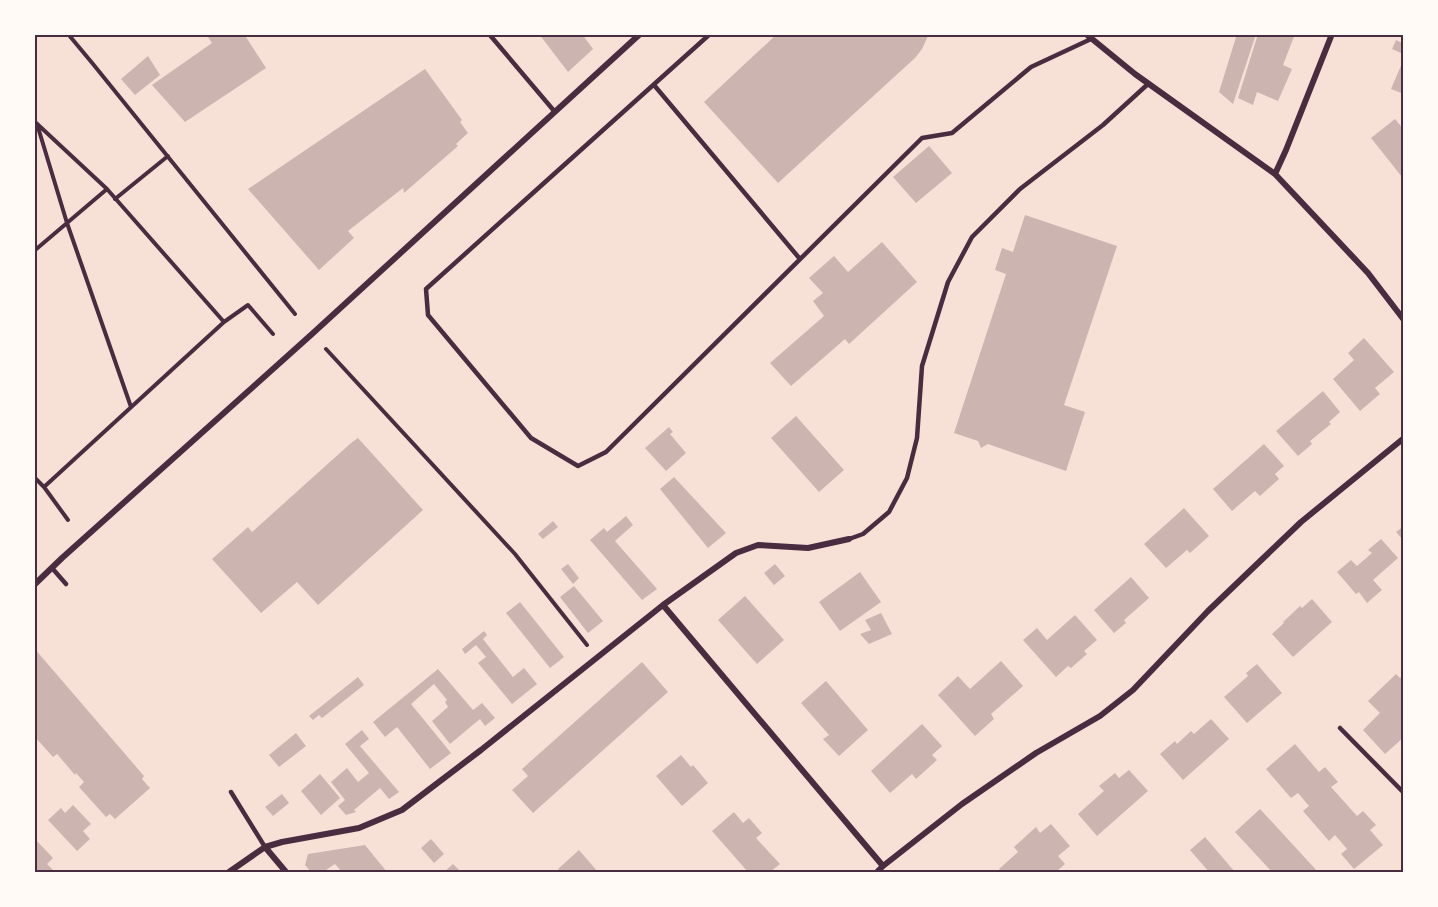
<svg xmlns="http://www.w3.org/2000/svg" width="1438" height="907" font-family="Raleway,sans-serif">
  <style>
    .building { fill: #ccb4b1 }
    .lines { fill: none; stroke-linecap: round; stroke-linejoin: round }
    .path { stroke: #4a2c40; stroke-width: 4 }
    .service { stroke: #4a2c40; stroke-width: 4.5 }
    .minor { stroke: #4a2c40; stroke-width: 6 }
    .neatline { fill: none; stroke: #4a2c40; stroke-width: 2 }
  </style>
  <rect width="100%" height="100%" fill="#f7e1d7"/>
  <!-- building -->
  <path class="building" d="M206 34H244L266 68 185 122 152 85 212 43Z
    M539 34H564L565 36 567 34H582L593 49 568 72Z
    M777 34H929L922 49 915 58 778 183 704 102Z
    M1237 34H1256L1233 104 1219 92Z
    M1258 34H1295L1283 65 1292 69 1278 101 1257 92 1253 105 1238 98Z
    M1396 40 1404 44 1401 53 1392 49Z
    M148 56 160 75 135 95 121 79Z
    M1403 61H1404V94L1391 89Z
    M425 69 462 120 460 122 468 133 456 144 458 146 404 193 403 188 348 231 354 238 319 270 248 189Z
    M1395 119 1404 130V175L1402 177 1371 138Z
    M929 146 952 173 916 203 893 177Z
    M1025 215 1117 246 1064 405 1085 412 1066 471 988 444 981 448 978 441 954 433 1006 274 995 270 1002 248 1013 252Z
    M882 242 917 282 849 344 845 339 791 386 770 363 824 316 813 301 823 293 809 278 834 256 848 272Z
    M1364 338 1394 372 1375 388 1380 394 1360 411 1333 379 1354 360 1348 353Z
    M1323 391 1340 412 1329 422 1331 424 1310 441 1312 444 1298 456 1276 431Z
    M796 416 844 470 819 492 771 438Z
    M669 427 673 432 670 434 686 453 666 471 645 448Z
    M358 438 423 510 318 605 297 582 261 613 212 559 248 527 252 532 351 443Z
    M1264 444 1284 466 1275 474 1279 479 1260 496 1255 491 1232 511 1213 489Z
    M674 477 726 533 708 548 660 489Z
    M1184 508 1209 536 1190 553 1187 550 1166 568 1144 544Z
    M626 516 633 525 615 541 657 589 642 600 590 540 604 528 607 532Z
    M553 521 558 527 543 539 538 534Z
    M1404 526V541L1396 532Z
    M1381 539 1398 558 1373 580 1382 590 1367 603 1359 592 1356 594 1337 572 1351 560 1357 566 1372 553 1368 550Z
    M568 564 579 578 573 584 561 569Z
    M775 564 785 576 774 585 764 573Z
    M860 572 881 602 840 631 819 602Z
    M1131 577 1149 598 1124 620 1126 623 1114 633 1094 610Z
    M574 586 603 621 588 633 560 597Z
    M745 596 784 640 757 664 718 620Z
    M1312 599 1332 622 1293 657 1272 634 1284 623 1283 622 1300 606 1302 608Z
    M520 602 564 657 550 668 506 613Z
    M881 613 892 634 869 644 860 634 871 630 865 620Z
    M1075 615 1097 640 1084 651 1087 654 1071 668 1068 666 1056 677 1023 640 1037 628 1047 640Z
    M484 631 487 635 483 639 513 677 524 668 537 684 512 704 478 663 486 657 476 645 465 654 462 649Z
    M34 648 144 776 142 779 150 788 115 819 110 814 106 817 79 787 84 782 76 773 75 775 57 754 53 757 34 736Z
    M1001 661 1023 686 991 714 994 719 975 736 938 695 958 676 970 689Z
    M642 662 668 692 533 813 512 790 528 776 522 769Z
    M1257 664 1282 693 1247 723 1224 697 1248 676 1246 673Z
    M438 669 473 710 482 703 495 718 485 726 480 719 450 744 432 721 448 707 445 702 447 700 434 684 411 704 451 753 430 769 397 727 385 737 373 722Z
    M1396 674 1400 678 1404 675V737L1385 754 1363 730 1380 713 1368 701Z
    M358 677 364 685 322 718 319 715 313 720 309 716Z
    M826 681 868 730 839 756 823 739 829 735 801 703Z
    M1211 719 1229 739 1183 780 1160 754 1175 741 1177 744 1191 731 1194 734Z
    M922 724 942 746 932 755 937 760 916 779 912 774 890 793 871 771Z
    M362 730 369 739 360 746 399 792 389 799 380 788 354 810 356 812 346 815 338 806 345 800 331 782 347 768 358 782 369 773 345 744Z
    M296 733 306 746 279 767 269 755Z
    M1295 744 1319 772 1325 767 1338 782 1331 787 1357 816 1363 811 1376 825 1370 830 1383 845 1354 869 1341 854 1347 849 1335 835 1329 841 1303 811 1309 806 1298 793 1291 798 1266 769Z
    M681 755 691 767 693 765 708 783 682 806 656 776Z
    M1129 770 1148 791 1097 836 1078 814 1104 791 1099 786 1115 773 1119 778Z
    M320 774 340 798 321 815 301 791Z
    M282 794 289 803 273 816 265 807Z
    M73 805 91 824 83 831 90 839 77 851 48 820 61 808 65 813Z
    M1260 809 1318 872H1272L1235 832Z
    M734 812 743 823 749 818 762 833 756 838 780 864 770 872H748L712 831Z
    M1051 824 1070 846 1058 856 1065 864 1056 872H1002L999 869 1018 852 1014 847 1036 827 1040 833Z
    M1205 837 1235 872H1209L1190 850Z
    M34 838 53 858 47 864 55 872 57 870 60 872H34Z
    M431 839 444 854 434 863 421 848Z
    M365 845 387 872H342L335 864 323 872H311L305 865 308 854Z
    M579 850 598 872H561L558 869Z
    M453 864 461 872H444Z"/>
  <g class="lines">
    <!-- path -->
    <path class="path" d="M68 34 93 64 295 314
      M34 121 107 189 224 322 44 487 34 477
      M34 127 37 124 67 223 131 407
      M115 199 168 156
      M34 251 107 189
      M224 322 248 305 273 334
      M326 349 515 554 587 645
      M44 487 68 520"/>
    <!-- service -->
    <path class="service" d="M489 34 555 112
      M710 34 426 289 428 315 531 438 578 466 606 452 922 138 952 133 1031 67 1091 39
      M654 85 800 259
      M849 539 863 534 889 512 907 478 917 438 922 366 948 282 972 237 1020 189 1103 125 1148 84
      M52 568 66 584
      M1340 728 1404 793
      M231 792 265 847"/>
    <!-- minor -->
    <path class="minor" d="M1086 34 1135 74 1275 174 1368 273 1404 320
      M1275 174 1286 150 1332 34
      M34 585 62 558 312 334 640 34
      M663 605 883 866
      M265 847 286 872
      M229 872 265 847 282 842 359 828 402 810 481 750 663 605 736 553 758 545 808 548 849 539
      M877 872 883 866 962 804 1036 753 1100 716 1133 690 1208 611 1301 522 1404 438"/>
  </g>
  <!-- border -->
  <rect width="1438" height="907" fill="none" stroke="#fffaf5" stroke-width="72"/>
  <rect x="36" y="36" width="1366" height="835" class="neatline"/>
</svg>
